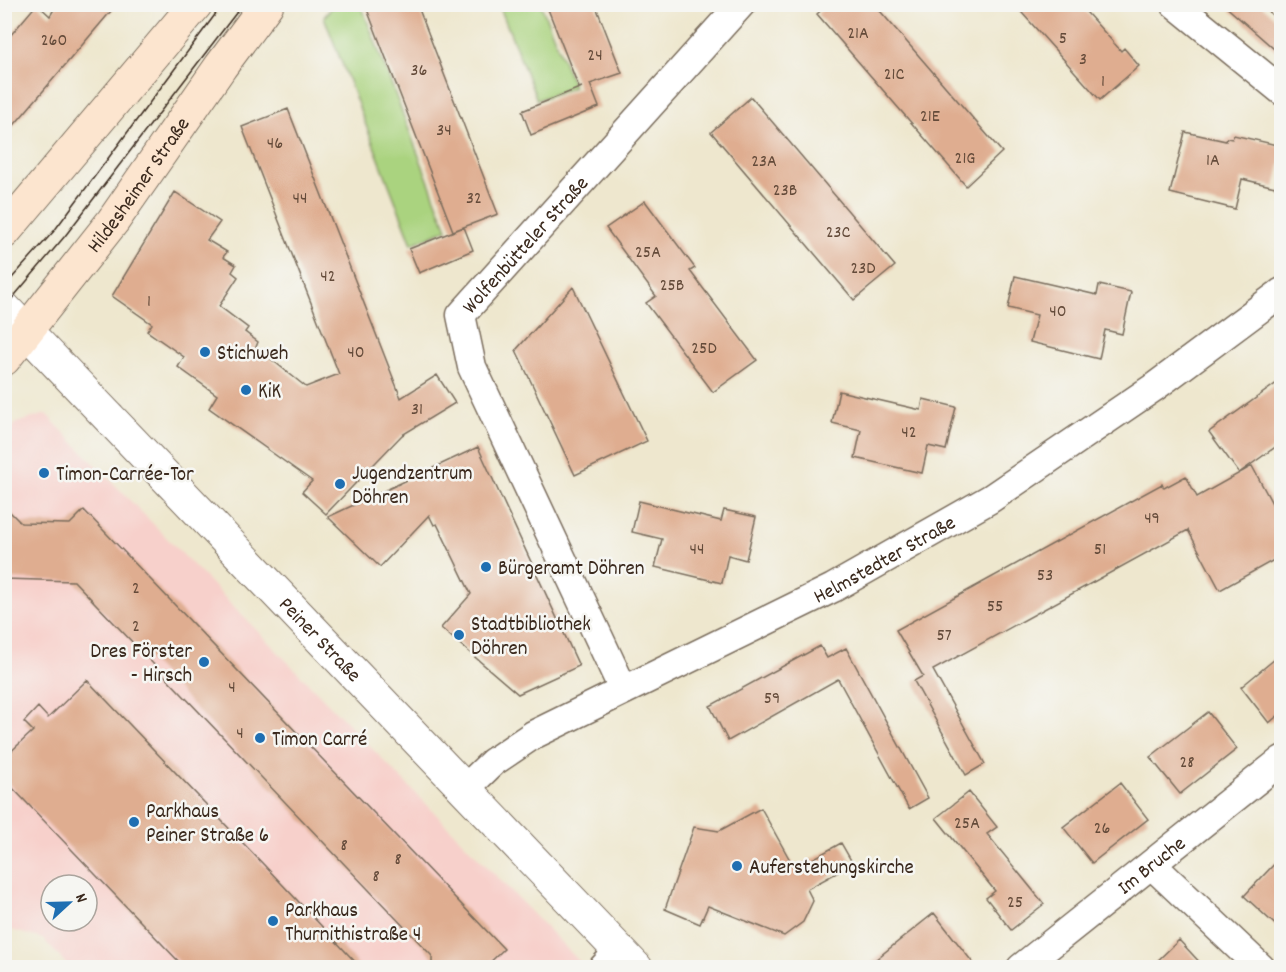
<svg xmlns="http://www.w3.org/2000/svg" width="1286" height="972" font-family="Dekko,sans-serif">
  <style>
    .built { fill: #f7d0cb; fill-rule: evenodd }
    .green { fill: #aad37f; stroke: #727e4e; stroke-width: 1.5 }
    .building { fill: #dfad90 }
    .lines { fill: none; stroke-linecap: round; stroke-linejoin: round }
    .minor-casing { stroke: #7a6c5c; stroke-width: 31 }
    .tertiary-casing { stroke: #7a6c5c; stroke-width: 35 }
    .secondary-casing { stroke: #7a6c5c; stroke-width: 35 }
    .minor { stroke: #fff; stroke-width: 28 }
    .tertiary { stroke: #fff; stroke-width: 33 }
    .secondary { stroke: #fce5cf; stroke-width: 33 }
    .tram { stroke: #3b2a1e; stroke-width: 1.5 }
    .poi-dot { fill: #1f6fb2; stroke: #f6f6f2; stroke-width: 2 }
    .labels { text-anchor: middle; stroke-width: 5; stroke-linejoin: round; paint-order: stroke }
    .number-label { font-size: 18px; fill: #644b3a }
    .street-label { font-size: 21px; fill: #3b2a1e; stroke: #f6f6f2 }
    .poi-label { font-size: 21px; fill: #3b2a1e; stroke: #f6f6f2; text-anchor: start }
  </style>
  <rect width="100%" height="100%" fill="#f6f6f2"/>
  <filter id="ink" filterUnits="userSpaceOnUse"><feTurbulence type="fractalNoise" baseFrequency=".0167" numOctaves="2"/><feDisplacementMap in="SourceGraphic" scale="12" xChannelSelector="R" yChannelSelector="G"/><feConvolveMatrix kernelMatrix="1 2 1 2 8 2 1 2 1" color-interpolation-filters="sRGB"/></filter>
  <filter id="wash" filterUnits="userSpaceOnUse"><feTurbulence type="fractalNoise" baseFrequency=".008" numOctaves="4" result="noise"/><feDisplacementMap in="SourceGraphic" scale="24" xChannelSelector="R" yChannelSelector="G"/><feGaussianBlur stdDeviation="1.35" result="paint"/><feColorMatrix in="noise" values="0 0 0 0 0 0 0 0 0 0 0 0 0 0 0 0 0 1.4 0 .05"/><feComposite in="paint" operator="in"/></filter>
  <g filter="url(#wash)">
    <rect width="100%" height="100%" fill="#eee7ce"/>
    <!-- built -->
    <path class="built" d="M46 414 581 963 577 968 69 967 43 939 5 928V437L16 423ZM51 885H87V921H51Z"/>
    <!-- green -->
    <path class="green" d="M334 5H361L447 229 412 244 324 17Z
      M499 5H541L574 87 537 100Z"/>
    <g id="blocks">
      <!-- building -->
      <path class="building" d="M37 4 50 16 57 4H117L4 137V43Z
        M365 4H417L498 214 453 231Z
        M546 4H595L622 73 590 84 599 107 531 135 522 111 582 87 579 88Z
        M828 4H874L1002 152 966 186 817 14Z
        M1014 4H1079L1121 51 1124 48 1139 66 1100 100Z
        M1223 4H1260L1281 23V55Z
        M751 97 895 266 854 300 711 132Z
        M288 109 401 398 437 375 455 403 402 435 326 514 302 492 312 481 209 408 217 395 178 367 184 357 147 331 152 324 112 296 175 192 220 222 207 240 227 252 223 257 236 265 232 272 238 277 219 306 248 328 245 332 258 342 256 347 306 387 339 374 242 127Z
        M1185 132 1226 141 1227 138 1232 139 1234 135 1281 146V161L1275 187 1242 179 1235 209 1170 193Z
        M645 201 695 268 690 271 757 360 713 392 646 303 656 296 606 228Z
        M464 227 473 250 419 273 409 249Z
        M1015 276 1097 295 1099 285 1131 292 1122 334 1105 330 1099 359 1030 342 1037 315 1008 308Z
        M573 287 647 441 575 475 516 350Z
        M1281 380V443L1239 473 1209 432Z
        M839 391 921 410 923 399 956 407 946 450 928 446 922 473 855 458 861 430 832 423Z
        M478 447 579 666 518 694 441 628 471 594 437 524 434 525 429 515 380 567 328 517Z
        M1252 466 1281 520V556L1220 590 1188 530 933 670 985 764 966 775 914 681 923 676 896 630 1162 484 1164 488 1186 476 1197 497Z
        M639 501 721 521 724 510 756 517 746 560 728 555 722 583 655 567 662 539 632 532Z
        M4 506 21 523 70 524 84 510 504 949 484 968H432V956L74 581 4 579Z
        M820 646 827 658 846 648 928 798 909 809 838 679 728 741 710 706Z
        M1281 654V713L1269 723 1241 687Z
        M87 680 264 865 361 968H185L4 779V758L33 731 24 722 38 707 48 718Z
        M1208 712 1237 749 1180 794 1150 757Z
        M1120 783 1148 819 1092 863 1063 827Z
        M969 792 997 827 987 834 1044 904 1011 930 986 898 995 891 936 818Z
        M761 808 795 869 841 843 853 864 807 889 813 901 803 922 784 936 708 906 700 924 665 909 694 827 719 831Z
        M1281 857V930L1244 896Z
        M934 913 977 968H865Z
        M1179 940 1205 968H1150Z"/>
    </g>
  </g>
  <g filter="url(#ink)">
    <use href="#blocks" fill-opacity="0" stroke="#7a6c5c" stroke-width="1.5"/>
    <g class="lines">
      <defs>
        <g id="minor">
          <path d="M1175 4 1282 91"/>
          <path id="s1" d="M623 689 472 367 461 315 741 4"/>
          <path id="s2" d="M465 789 493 762 533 735 833 588 990 499 1153 388 1282 292"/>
          <path d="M1152 865 1261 968"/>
          <path d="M603 968 620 950"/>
          <path id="s3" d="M1021 968 1282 760"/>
        </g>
        <g id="tertiary">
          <path id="s4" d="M4 308 636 968"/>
        </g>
        <g id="secondary">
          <path d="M4 232 196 4"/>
          <path id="s5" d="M4 359 113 221 221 66 267 4"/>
        </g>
      </defs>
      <!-- minor casing -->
      <use href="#minor" class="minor-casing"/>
      <!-- tertiary casing -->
      <use href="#tertiary" class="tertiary-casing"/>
      <!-- secondary casing -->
      <use href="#secondary" class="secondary-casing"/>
      <!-- minor -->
      <use href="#minor" class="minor"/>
      <!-- tertiary -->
      <use href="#tertiary" class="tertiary"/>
      <!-- secondary -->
      <use href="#secondary" class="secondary"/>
      <!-- tram -->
      <path class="tram" d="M4 287 54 231 223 4
        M4 308 65 236 243 4"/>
    </g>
  </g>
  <!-- markers -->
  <g class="poi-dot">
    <circle cx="205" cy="352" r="6"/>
    <circle cx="246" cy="390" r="6"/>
    <circle cx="44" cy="473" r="6"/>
    <circle cx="340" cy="484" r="6"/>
    <circle cx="486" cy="567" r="6"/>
    <circle cx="459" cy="635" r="6"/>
    <circle cx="204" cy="662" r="6"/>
    <circle cx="260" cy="738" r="6"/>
    <circle cx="134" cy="822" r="6"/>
    <circle cx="737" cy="866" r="6"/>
    <circle cx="273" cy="921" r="6"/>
  </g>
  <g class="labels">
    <!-- number labels -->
    <g class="number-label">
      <text x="858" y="38">21A</text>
      <text x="1063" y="43">5</text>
      <text x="54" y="45">260</text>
      <text x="595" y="60">24</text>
      <text x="1083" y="64">3</text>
      <text x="419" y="75">36</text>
      <text x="894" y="79">21C</text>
      <text x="1103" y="86">1</text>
      <text x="930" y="121">21E</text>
      <text x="444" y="135">34</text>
      <text x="275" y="148">46</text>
      <text x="965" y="163">21G</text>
      <text x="1213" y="165">1A</text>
      <text x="764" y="166">23A</text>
      <text x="785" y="195">23B</text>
      <text x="300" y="203">44</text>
      <text x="474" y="203">32</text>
      <text x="838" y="237">23C</text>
      <text x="648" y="257">25A</text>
      <text x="863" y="273">23D</text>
      <text x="328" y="281">42</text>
      <text x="672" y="290">25B</text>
      <text x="149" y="306">1</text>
      <text x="1058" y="316">40</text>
      <text x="704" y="353">25D</text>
      <text x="356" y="357">40</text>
      <text x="417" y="414">31</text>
      <text x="909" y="437">42</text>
      <text x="1152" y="523">49</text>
      <text x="697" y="554">44</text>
      <text x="1100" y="554">51</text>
      <text x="1045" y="580">53</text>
      <text x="136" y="593">2</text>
      <text x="995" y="611">55</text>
      <text x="136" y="631">2</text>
      <text x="944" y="640">57</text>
      <text x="232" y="692">4</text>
      <text x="772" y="703">59</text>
      <text x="240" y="738">4</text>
      <text x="1187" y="767">28</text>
      <text x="967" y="828">25A</text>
      <text x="1102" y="833">26</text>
      <text x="344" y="850">8</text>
      <text x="398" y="864">8</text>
      <text x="376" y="881">8</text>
      <text x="1015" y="907">25</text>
    </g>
    <!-- street labels -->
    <g class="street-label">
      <text dy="7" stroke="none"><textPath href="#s5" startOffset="220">Hildesheimer Straße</textPath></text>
      <text dy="7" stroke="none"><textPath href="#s1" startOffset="504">Wolfenbütteler Straße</textPath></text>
      <text dy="7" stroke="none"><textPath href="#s2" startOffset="480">Helmstedter Straße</textPath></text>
      <text dy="7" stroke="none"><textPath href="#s4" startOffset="458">Peiner Straße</textPath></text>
      <text dy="7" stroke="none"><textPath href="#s3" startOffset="166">Im Bruche</textPath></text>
    </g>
    <!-- poi labels -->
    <g class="poi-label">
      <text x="217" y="359">Stichweh</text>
      <text x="258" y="397">KiK</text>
      <text x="352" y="479">Jugendzentrum<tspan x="352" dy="24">Döhren</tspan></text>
      <text x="56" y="480">Timon-Carrée-Tor</text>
      <text x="498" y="574">Bürgeramt Döhren</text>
      <text x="471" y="630">Stadtbibliothek<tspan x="471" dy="24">Döhren</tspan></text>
      <text x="192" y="657" text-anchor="end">Dres Förster<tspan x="192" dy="24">- Hirsch</tspan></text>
      <text x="272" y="745">Timon Carré</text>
      <text x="146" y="817">Parkhaus<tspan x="146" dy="24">Peiner Straße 6</tspan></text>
      <text x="749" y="873">Auferstehungskirche</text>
      <text x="285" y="916">Parkhaus<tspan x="285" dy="24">Thurnithistraße 4</tspan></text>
    </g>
  </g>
  <!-- margin -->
  <rect width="1286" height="972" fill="none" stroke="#f6f6f2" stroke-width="24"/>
  <!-- north arrow -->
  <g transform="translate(69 903) rotate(68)"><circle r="28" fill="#f6f6f2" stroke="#aba49d" stroke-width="1.5"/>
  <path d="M0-4.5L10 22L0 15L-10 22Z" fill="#1f6fb2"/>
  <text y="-9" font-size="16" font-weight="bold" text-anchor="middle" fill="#3b2a1e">N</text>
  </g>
</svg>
